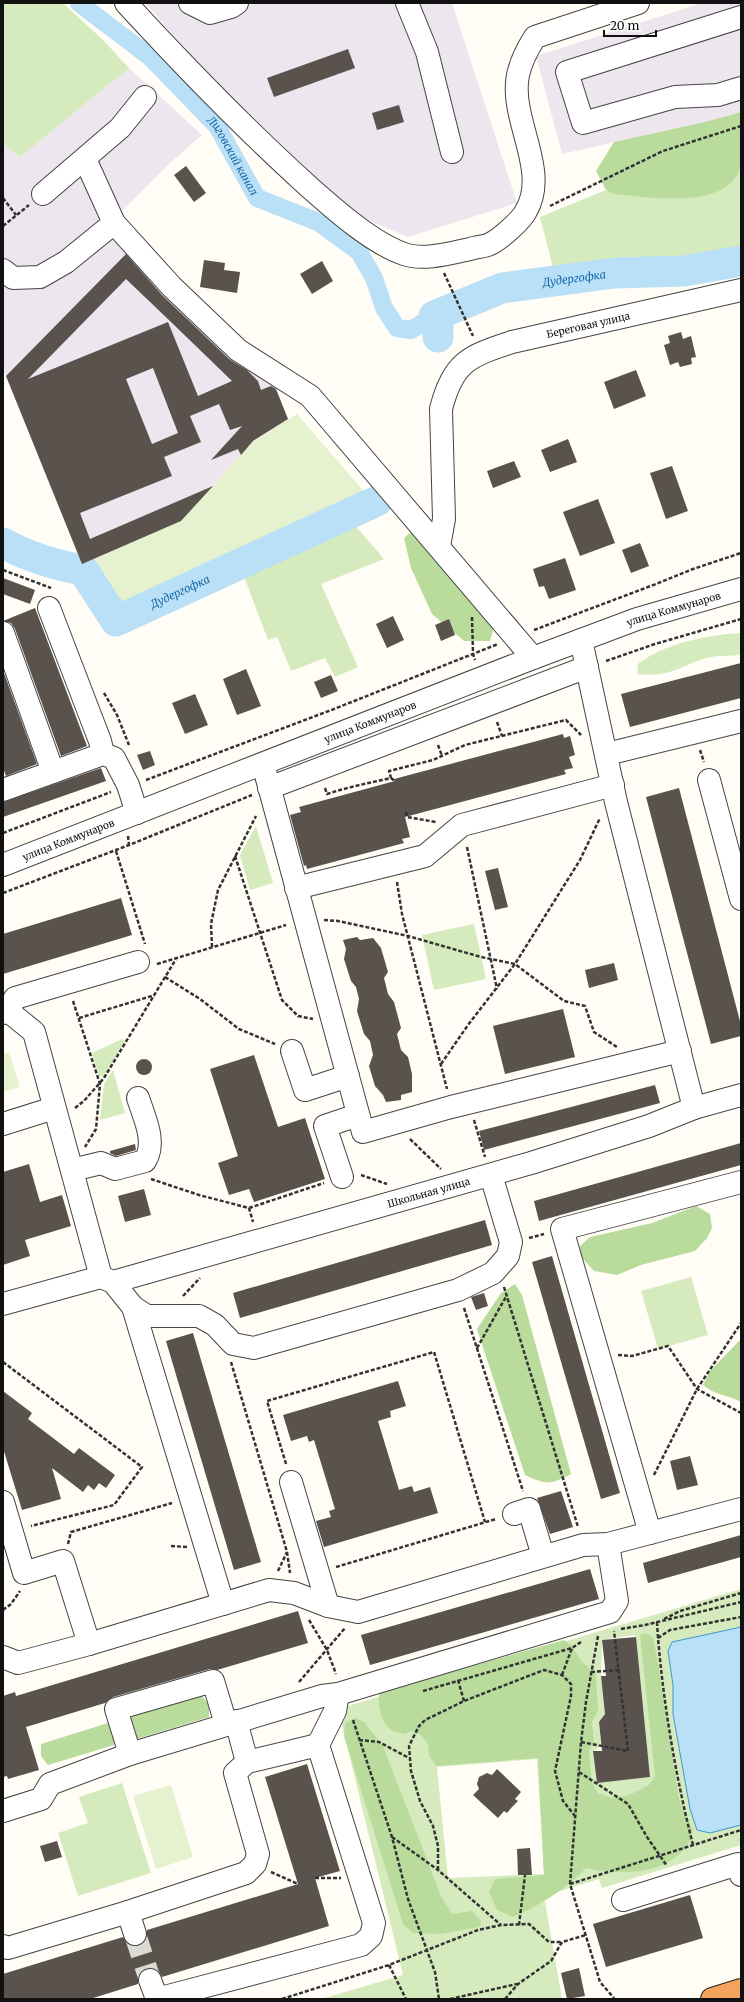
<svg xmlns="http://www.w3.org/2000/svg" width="744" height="2002" font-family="Merriweather,serif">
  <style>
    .industrial { fill: #eee6ef }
    .green { fill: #d5ebbd; fill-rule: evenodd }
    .forest { fill: #b9dc9c }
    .pitch { fill: #e6f2cf }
    .water { fill: #b9e0f7; stroke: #3f96cf }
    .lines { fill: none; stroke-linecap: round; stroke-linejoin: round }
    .canal { stroke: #b9e0f7; stroke-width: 18 }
    .river { stroke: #b9e0f7; stroke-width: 31 }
    .building { fill: #5a524d; fill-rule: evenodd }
    .minor-tunnel { stroke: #dbdad3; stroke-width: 22; stroke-dasharray: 22 11; stroke-linecap: butt }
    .minor-casing { stroke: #444; stroke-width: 24 }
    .highway-casing { stroke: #222; stroke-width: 24 }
    .path { stroke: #333; stroke-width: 2.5; stroke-dasharray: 4 2; stroke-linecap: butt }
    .minor { stroke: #fff; stroke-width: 22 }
    .highway { stroke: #f5a25d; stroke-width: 22 }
    .labels { text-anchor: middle; stroke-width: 4; stroke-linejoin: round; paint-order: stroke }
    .street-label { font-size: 10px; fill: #111; stroke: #fff }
    .water-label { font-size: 11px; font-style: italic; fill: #1768a6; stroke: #fff }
  </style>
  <rect width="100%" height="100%" fill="#fffdf5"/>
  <!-- industrial -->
  <path class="industrial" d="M145 3H452L517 203 408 237 351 213 201 67Z
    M702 3H741V112L705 122 562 154 536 56Z
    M129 68 202 135 170 163 122 211 130 231 274 385 288 419 253 441 181 521 82 564 3 369V143L20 157Z"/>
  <!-- green -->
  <path class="green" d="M3 3H63L103 40 129 68 20 157 3 143Z
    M741 164V250C714 272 675 262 643 264 613 266 584 271 555 275L540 217 606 190 614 194 736 175Z
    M348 517 384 559 321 584 358 667 335 677 325 658 291 671 277 637 268 640 240 566Z
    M741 633V654C731 657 720 655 710 657 680 665 672 678 637 674L638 664C665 643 707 635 741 633Z
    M256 826 273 883 250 890 240 855Z
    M474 924 486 979 434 990 422 935Z
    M122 1039 125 1041 103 1077 99 1076 92 1053Z
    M113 1070 125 1113 100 1120 104 1084Z
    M691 1277 708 1335 658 1349 641 1291Z
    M741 1589V1845L602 1888 599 1879 544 1896 562 1999H321L403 1975 338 1709ZM635 1635 650 1777 597 1783 593 1752 601 1745 599 1722 605 1714 601 1676 602 1640ZM537 1759 544 1874 448 1878 437 1767Z
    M122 1783 151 1873 78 1896 58 1833 88 1823 79 1797Z"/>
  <!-- forest -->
  <path class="forest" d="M741 112C741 126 744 151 741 164 731 212 649 197 614 194L606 190 596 171 614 142 705 122Z
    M411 532 494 627 490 641H464L432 614 411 568 404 538Z
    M696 1206 710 1214 712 1228 707 1238 695 1251 641 1265 617 1275 594 1271 579 1255 580 1246 590 1237 652 1223Z
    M515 1284 522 1295 571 1474C551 1485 546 1485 525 1475L477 1329 501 1293Z
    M741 1339V1402C729 1395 714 1395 703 1385L710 1371Z
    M647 1633 653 1638 657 1657 679 1799 693 1830C691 1835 690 1843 686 1847 665 1875 617 1876 586 1868 565 1890 540 1905 513 1917L497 1910 489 1892 495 1879 544 1875 538 1758 436 1766 429 1755 428 1744 422 1736 413 1731 403 1734C399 1733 393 1731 390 1729 381 1721 376 1703 380 1692L564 1640 572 1646 581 1661 596 1674 598 1711 592 1722 594 1741 589 1751 592 1783 598 1793 612 1798 629 1795 649 1785 655 1776 640 1635Z
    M202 1696 209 1705V1717L133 1740 127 1718Z
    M355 1718 364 1722 383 1746 441 1896 452 1914 472 1911 481 1921 480 1927 440 1934 413 1933 403 1924 344 1736 345 1723Z
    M108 1723 115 1733 114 1745 48 1765 41 1756V1744Z"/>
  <!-- pitch -->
  <path class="pitch" d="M297 414 368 496 115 613 82 564 181 521 253 441Z
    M9 1052 20 1087 3 1092V1054Z
    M171 1785 193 1857 156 1869 133 1796Z"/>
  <!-- water -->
  <path class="water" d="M741 1627V1825L710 1833 697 1830 690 1809 673 1714V1685L668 1651 672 1642Z"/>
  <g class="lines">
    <!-- canal -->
    <path class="canal" id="s1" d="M79 3 150 57 217 126 257 198 318 222 359 252 374 278 384 308 397 328 411 330 434 316"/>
    <!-- river -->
    <g class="river">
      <path id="s2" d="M438 337V326L434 316 502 288 615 273 684 271 741 261"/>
      <path id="s3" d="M3 543C28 557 55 565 83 570L116 621 377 501"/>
    </g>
  </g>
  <!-- building -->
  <path class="building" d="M348 49 355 68 274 97 267 78Z
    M399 105 404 122 377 130 372 113Z
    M186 166 206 193 194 202 174 175Z
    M126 254 163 296 229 359 247 370 258 381 261 390 271 386 276 389 288 419 253 441 241 455 238 449 211 460 242 426 230 430 219 404 190 416 201 442 164 457 172 476 80 513 90 539 213 486 181 521 82 564 6 376ZM126 279 171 322 232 381 198 396 168 322 28 379ZM153 368 178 433 152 444 126 379Z
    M204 260 225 263 224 270 240 272 237 293 200 287Z
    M322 261 333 281 312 294 300 274Z
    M681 332 683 339 691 336 696 357 691 358 692 364 680 367 678 362 670 365 664 345 670 343 668 336Z
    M636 370 646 396 614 409 604 382Z
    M568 439 577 462 550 472 541 450Z
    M514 461 521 477 493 488 487 471Z
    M672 466 688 511 666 519 650 473Z
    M598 499 615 543 580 556 563 512Z
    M640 543 649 566 631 573 622 550Z
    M565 558 576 590 549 599 544 586 539 587 533 569Z
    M3 578 35 590 30 604 3 594Z
    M35 608 87 746 61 756 15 629 11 623 3 621Z
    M393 616 404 640 387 648 376 624Z
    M449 619 455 635 441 641 435 625Z
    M741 663V698L630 727 621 694Z
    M246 669 261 706 237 715 223 679Z
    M3 670 37 764 6 776 3 768Z
    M331 675 338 691 321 698 314 682Z
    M195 694 208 725 185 734 172 703Z
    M563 734 564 738 570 736 575 755 569 757 573 768 564 770 566 774 405 817 410 837 402 839 404 843 307 869 306 865 304 866 290 815 301 812 299 807 395 781 394 779Z
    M150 751 155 765 143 770 137 755Z
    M101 768 106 781 3 817V802Z
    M679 788 741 1025V1036L711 1044 646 797Z
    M498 868 508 907 495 910 485 871Z
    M121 898 132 935 3 974V934Z
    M357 937 360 940 373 938 381 948 388 972 384 978 388 994 394 1002 401 1028 397 1034 401 1050 408 1057 412 1074V1092L401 1095V1100L386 1102 383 1095 375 1086 369 1066 373 1055 370 1041 364 1034 357 1011 359 999 356 987 351 981 344 959 346 949 343 940Z
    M614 963 618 980 589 988 585 970Z
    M563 1009 575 1057 505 1074 493 1026Z
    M254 1055 278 1127 305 1118 325 1179 254 1202 249 1189 229 1195 218 1163 238 1156 210 1069Z
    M136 1067a8 8 0 1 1 16 0a8 8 0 1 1-16 0Z
    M655 1085 660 1103 484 1150 479 1131Z
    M741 1143V1165L539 1221 534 1201Z
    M135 1144 136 1150 116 1156 110 1153V1151Z
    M29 1164 40 1202 62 1195 71 1226 25 1240 30 1256 3 1265V1172Z
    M144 1189 151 1215 125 1222 118 1196Z
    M485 1220 492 1245 240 1318 233 1293Z
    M552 1256 620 1493 601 1499 532 1262Z
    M484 1293 488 1306 476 1310 471 1297Z
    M193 1333 261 1562 234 1570 166 1341Z
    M398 1381 406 1406 390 1411 391 1417 378 1421 399 1490 412 1486 414 1492 430 1487 438 1513 324 1547 316 1521 331 1517 329 1511 335 1509 314 1440 309 1442 307 1436 291 1441 283 1415Z
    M3 1391 32 1413 28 1419 74 1454 79 1448 115 1475 106 1488 99 1483 94 1490 88 1485 83 1492 52 1468 61 1499 22 1510 3 1448Z
    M690 1456 698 1485 677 1490 670 1461Z
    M561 1491 573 1527 550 1534 537 1498Z
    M741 1535V1557L648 1583 643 1563Z
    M590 1569 599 1599 370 1665 361 1635Z
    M298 1611 308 1643 217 1670 210 1669 113 1697 105 1703 26 1727 39 1770 8 1779 7 1776 3 1777V1696L15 1692 16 1696Z
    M636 1637 650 1777 597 1783 593 1751H602L599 1722 605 1714 601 1676H606L602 1640Z
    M307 1764 340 1871 315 1878 329 1926 162 1977 158 1970 152 1968H146L140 1972 138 1978V1984L90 1999H3V1974L123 1937 127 1943 132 1946H138L144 1942 147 1936V1930L298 1884 265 1777Z
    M497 1769 521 1792 515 1799 518 1801 512 1807 507 1813 504 1811 498 1818 473 1795 479 1789 477 1784 479 1777 487 1773 492 1775Z
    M57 1841 62 1857 45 1862 40 1846Z
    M530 1848 532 1875H518L517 1849Z
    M690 1895 703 1938 606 1967 593 1924Z
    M579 1968 585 1996 567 1999 561 1973Z"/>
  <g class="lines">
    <!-- minor-tunnel -->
    <path class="minor-tunnel" d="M135 1934 150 1980"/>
    <defs>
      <g id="minor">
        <path d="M126 3C184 66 244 128 308 186 334 209 372 243 404 254 423 261 451 253 470 249 476 247 484 247 490 244 499 240 522 220 526 211 550 170 509 119 518 75 521 61 528 48 535 37L638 3"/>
        <path d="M190 3 210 13 231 7 237 3"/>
        <path d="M407 3 427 52 452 152"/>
        <path d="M741 17 567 72 583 123 675 97 718 95 741 88"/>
        <path d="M85 159 114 223"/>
        <path d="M43 194 120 128 145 97"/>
        <path d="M3 270 13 278 40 277 66 262 114 223 172 287 238 350 310 396 533 658"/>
        <path id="s4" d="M439 546 444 519 441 409C453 361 470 356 512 342L741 290"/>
        <path d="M49 608 100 741 103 754"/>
        <path d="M3 633 53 772"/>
        <path d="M581 640 616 802 694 1108"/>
        <path d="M607 754 741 721"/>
        <path d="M263 764 363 1132 451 1107 680 1051"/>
        <path d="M709 780 741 899"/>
        <path d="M269 788 587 667"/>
        <path d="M3 790 103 754 114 758 128 785 137 813"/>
        <path id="s5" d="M3 865 533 658 637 619 741 589"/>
        <path d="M296 888 425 856 462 825 613 785"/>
        <path d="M8 1011 15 998 138 962"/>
        <path d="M3 1013 8 1011 34 1032 101 1277 113 1282 133 1307 223 1604"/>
        <path d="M292 1051 305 1090 348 1076"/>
        <path d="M3 1124 54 1108"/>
        <path d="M72 1170 101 1163 115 1169 145 1161C157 1142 144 1117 138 1098"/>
        <path d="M342 1177 325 1126 358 1115"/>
        <path id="s6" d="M113 1282 531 1163 649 1126 694 1108 741 1095"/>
        <path d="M3 1304 101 1277"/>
        <path d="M133 1307 147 1316H199L215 1325 233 1344 254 1348 458 1290 493 1273 508 1256 511 1242 491 1175"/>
        <path d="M291 1482 328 1606"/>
        <path d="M3 1502 24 1573 63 1561 89 1644"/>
        <path d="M514 1514 529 1509 543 1556"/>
        <path d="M650 1533 562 1229 741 1182"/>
        <path d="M3 1657 18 1663 89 1644 269 1590 294 1593 328 1606 358 1612 583 1545 608 1544 741 1509"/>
        <path d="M236 1721 247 1762"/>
        <path d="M318 1745 335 1711 338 1694"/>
        <path d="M130 1754 116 1709 213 1681 226 1724"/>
        <path d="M3 1811 41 1799 50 1784 130 1754 322 1696 338 1694 610 1612 617 1601 608 1544"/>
        <path d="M623 1900 738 1864 741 1875"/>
        <path d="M128 1912 135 1934"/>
        <path d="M3 1946 8 1948 128 1912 246 1873 255 1864 258 1854 235 1773 247 1762 318 1745 374 1923 371 1936 361 1945 157 1999"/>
        <path d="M150 1980 157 1999"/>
      </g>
      <path id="highway" d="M712 1999 741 1990"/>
    </defs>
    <!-- minor casing -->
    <use href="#minor" class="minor-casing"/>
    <!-- highway casing -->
    <use href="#highway" class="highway-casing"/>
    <!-- path -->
    <path class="path" d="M3 198 16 215
      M550 206 663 151 741 126
      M3 226 29 205
      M444 273 473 336
      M3 570 51 588
      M472 617 473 654 475 660
      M534 630 656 584 693 569 741 553
      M606 661 655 644 741 619
      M104 693 117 715 129 745
      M497 722 502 736
      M438 745 442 756
      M700 750 704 762
      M391 778 396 782
      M146 780 334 709 498 644
      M325 788 327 794C348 787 369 783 391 778L389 771 433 760 465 745 566 720 581 735
      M406 812 407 817 436 822
      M3 833 111 792
      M128 836 129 845
      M467 847 497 989
      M116 851 145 944
      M235 856 282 1000 298 1016 313 1019
      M397 882 402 914 447 1089
      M3 893 129 845 252 795
      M324 920 338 921 408 936 481 957 515 964 564 1001 585 1006 594 1032 617 1047
      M212 947 211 924 218 890 256 816
      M157 964 286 925
      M165 977 200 999 239 1029 275 1044
      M73 1001 100 1084 96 1129 85 1147
      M79 1018 155 995
      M441 1064 468 1025 515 964 580 860 600 818
      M75 1108 84 1101 104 1078 176 959
      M474 1120 485 1157
      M410 1139 441 1169
      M361 1175 387 1184
      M151 1179 199 1195 249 1208 253 1222
      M249 1208 324 1183
      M529 1238 544 1234
      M504 1287 578 1527
      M183 1296 200 1278
      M464 1308 523 1491
      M477 1348 507 1295
      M618 1355 632 1356 668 1346 697 1389 741 1413
      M3 1362 142 1467 114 1505 31 1526
      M231 1362 287 1552 290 1573
      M286 1464 267 1401 434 1352 485 1522
      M654 1475 697 1389 741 1323
      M68 1544 71 1532 172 1503
      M171 1546 187 1547
      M336 1567 496 1519
      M278 1571 287 1552
      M3 1610 11 1604 20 1591
      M664 1619 680 1611 741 1593
      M309 1620 327 1650 336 1674
      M657 1622 658 1638
      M621 1629 645 1625 741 1602
      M598 1636 586 1702 581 1742 570 1884 600 1982 614 1998
      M591 1672 619 1670
      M562 1675 572 1648
      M458 1680 464 1701
      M299 1682 345 1628
      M423 1691 572 1648 581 1642
      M353 1720 392 1837 408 1899 435 1972 439 1999
      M359 1740 379 1742 409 1758
      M581 1742 628 1751 614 1631
      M579 1772 628 1804 647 1837 667 1866
      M392 1837 438 1870 501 1925
      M693 1845C676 1778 664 1708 658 1638L670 1630 741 1617
      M438 1870V1846L433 1826 420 1801 411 1771 409 1746 419 1726 425 1720 464 1701 544 1670 562 1675 571 1684V1696L555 1771 563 1801 575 1816
      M271 1872 298 1884
      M315 1878H341
      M570 1884 741 1830
      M519 1925 525 1875
      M389 1965 406 1999
      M282 1999 389 1965 478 1930 501 1925 529 1924 549 1942H562
      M450 1999 517 1984
      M505 1999 518 1984 551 1961 562 1942 586 1935"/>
    <!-- minor -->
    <use href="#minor" class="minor"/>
    <!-- highway -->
    <use href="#highway" class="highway"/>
  </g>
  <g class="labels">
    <!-- street labels -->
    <g class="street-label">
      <text dy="4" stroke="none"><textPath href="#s4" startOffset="320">Береговая улица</textPath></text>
      <text dy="4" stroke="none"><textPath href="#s5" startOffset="718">улица Коммунаров</textPath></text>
      <text dy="4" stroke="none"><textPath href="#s5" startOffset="394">улица Коммунаров</textPath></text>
      <text dy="4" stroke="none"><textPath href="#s5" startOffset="70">улица Коммунаров</textPath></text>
      <text dy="4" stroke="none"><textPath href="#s6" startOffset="328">Школьная улица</textPath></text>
    </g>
    <!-- water labels -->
    <g class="water-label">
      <text dy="4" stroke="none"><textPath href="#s1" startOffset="219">Лиговский канал</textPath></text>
      <text dy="4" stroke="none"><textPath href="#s2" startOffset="168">Дудергофка</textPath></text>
      <text dy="4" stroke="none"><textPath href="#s3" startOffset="216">Дудергофка</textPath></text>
    </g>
  </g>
  <!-- border -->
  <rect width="744" height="2002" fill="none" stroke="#111111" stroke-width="8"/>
  <!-- scale -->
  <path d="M604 30v6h52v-6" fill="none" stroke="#111111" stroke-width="2"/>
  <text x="610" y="30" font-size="12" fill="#111111" stroke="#ffffff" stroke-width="3" paint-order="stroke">20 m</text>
</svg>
